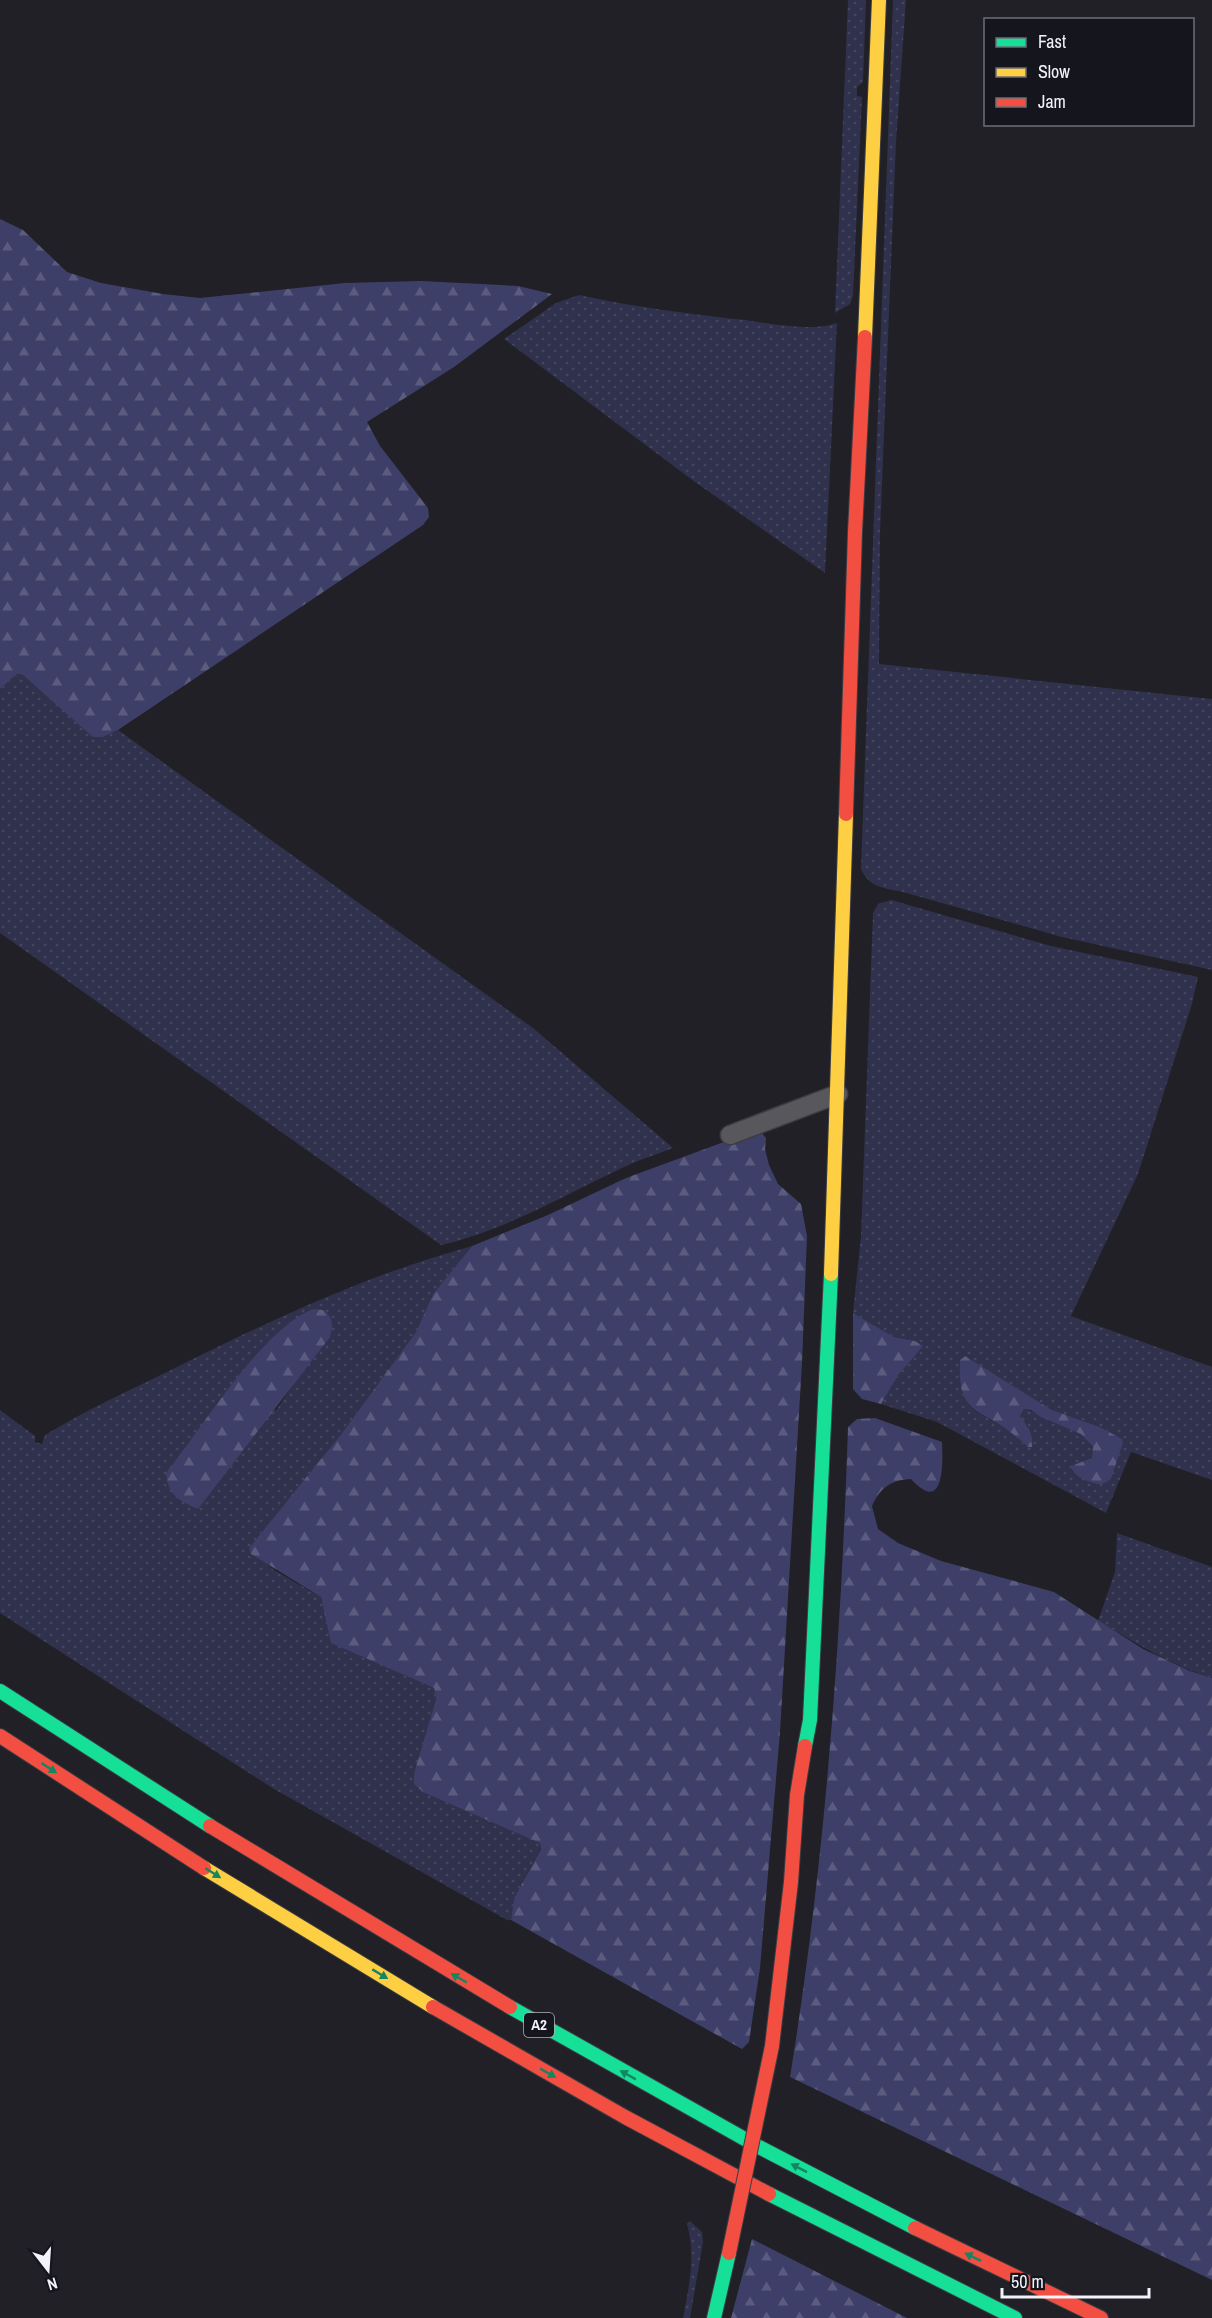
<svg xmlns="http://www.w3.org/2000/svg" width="1212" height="2318" font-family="'Archivo Narrow',sans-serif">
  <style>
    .grass { fill: url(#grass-dots); fill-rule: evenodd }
    .forest { fill: url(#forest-firs) }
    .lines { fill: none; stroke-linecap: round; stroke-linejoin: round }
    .street-casing { stroke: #3c3c42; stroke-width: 21 }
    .fast-casing { stroke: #3c3c42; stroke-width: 16 }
    .slow-casing { stroke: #3c3c42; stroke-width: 16 }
    .jam-casing { stroke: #3c3c42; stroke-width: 16 }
    .street { stroke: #57575c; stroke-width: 18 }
    .fast { stroke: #16e098; stroke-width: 14 }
    .slow { stroke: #ffcf43; stroke-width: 14 }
    .jam { stroke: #f24e42; stroke-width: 14 }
    .jam-bridge-casing { stroke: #3c3c42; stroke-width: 16; stroke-linecap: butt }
    .jam-bridge { stroke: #f24e42; stroke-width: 14 }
    .oneway { fill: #168561 }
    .labels { text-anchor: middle; stroke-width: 6; stroke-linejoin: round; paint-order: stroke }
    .shield { fill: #15151e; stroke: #b0b0b8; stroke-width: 1.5 }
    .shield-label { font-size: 15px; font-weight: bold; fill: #f2f3fa }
  </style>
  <defs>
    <pattern id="grass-dots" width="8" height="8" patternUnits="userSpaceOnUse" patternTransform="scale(1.5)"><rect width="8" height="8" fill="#30314c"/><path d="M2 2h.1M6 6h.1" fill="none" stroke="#44455e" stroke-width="1.8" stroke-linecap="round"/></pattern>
    <pattern id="forest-firs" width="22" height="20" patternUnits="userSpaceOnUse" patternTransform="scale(1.5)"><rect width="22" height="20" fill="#3e3f68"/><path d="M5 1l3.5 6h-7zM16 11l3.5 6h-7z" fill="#5a5b7e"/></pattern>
  </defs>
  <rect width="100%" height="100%" fill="#202026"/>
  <!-- grass -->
  <path class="grass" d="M848 0H866L863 82 857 87V96L862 97 853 296 850 304 835 313Z
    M893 0H906L896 142 880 532 879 664 1212 699V970L1062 937 903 892C885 888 869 888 861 869Z
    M579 295C634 307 689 314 745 320 773 324 809 332 837 323L825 573 695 482 504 339 556 303Z
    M17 674 23 675 103 737 118 730 533 1028 673 1148C655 1155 635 1161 618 1170 559 1198 505 1230 441 1245L0 933V689Z
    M891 900 1051 946 1198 977 1192 1004 1138 1174 1071 1316 1212 1367V1480L1131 1452 1106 1513 937 1422 881 1404 899 1374 922 1346 915 1341 894 1337 853 1313 861 1236 873 913 878 904ZM964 1356 1052 1410 1100 1427 1122 1439 1123 1443 1114 1470 1071 1466 1093 1458V1448C1089 1443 1085 1437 1080 1433 1074 1429 1030 1409 1024 1409L1019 1416 1028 1426V1447C1022 1442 1016 1436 1010 1432 975 1407 957 1413 960 1360Z
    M472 1246 433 1294 416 1332 342 1433 249 1548 274 1570 321 1597 332 1643 434 1688 436 1699 414 1773V1784L540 1843 541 1848 514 1898 511 1920H507L274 1789 0 1613V1410L35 1436V1442L42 1444 45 1435C86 1410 128 1391 171 1370 269 1321 366 1275 472 1246ZM281 1330 308 1362 277 1409 195 1437 224 1395Z
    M1117 1533 1212 1567V1678C1170 1665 1136 1643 1098 1621L1115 1572Z
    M690 2221 702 2232 703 2242 690 2318H683C689 2286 696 2256 687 2224Z"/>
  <!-- forest -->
  <path class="forest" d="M0 219 23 230 67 272 101 283 163 294 200 298 345 283 421 281 518 286 552 294 454 367 367 422 380 446 428 508 429 517 423 525 118 730 103 737H93L23 675 17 674 0 689Z
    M751 1132H761L766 1138 765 1149 769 1165 778 1184 801 1204 807 1236 802 1363 780 1732 760 1968 749 2042 742 2049 511 1920 514 1898 541 1849 540 1843 423 1792 414 1784V1773L436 1699 434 1688 331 1643 321 1597 251 1554 249 1548 342 1433 416 1332 433 1294 472 1246 548 1215 626 1178Z
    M313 1309 323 1310C334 1318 333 1325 330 1337L198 1509C179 1501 168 1495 166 1473 203 1427 261 1330 313 1309Z
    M853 1313 894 1337 915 1341 923 1346 899 1374 881 1404 862 1399 853 1389Z
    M965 1356 1052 1410 1100 1427 1122 1439 1123 1443 1111 1479 1101 1485C1088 1481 1075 1479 1071 1466L1092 1458 1093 1447 1081 1434 1041 1417 1031 1410 1024 1409 1020 1416C1027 1425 1034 1434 1032 1447H1028C1022 1442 1016 1436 1010 1432 975 1406 957 1413 960 1360Z
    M875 1418 942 1442C943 1465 944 1515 911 1479 891 1480 880 1488 872 1506L878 1529 898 1543 941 1561 1054 1592 1143 1649 1190 1671 1212 1678V2280L790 2077C825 1861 841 1645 848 1427L857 1419Z
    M752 2239 907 2318H731Z"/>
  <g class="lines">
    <defs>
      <path id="street" d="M730 1135 838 1094"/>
      <path id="fast" d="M0 1691 210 1826
        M805 1746 810 1720 831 1274
        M510 2007 759 2147 915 2228
        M769 2194 1015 2318
        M714 2318 729 2253"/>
      <path id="slow" d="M865 337 879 0
        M831 1274 846 814
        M204 1868 433 2007"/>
      <path id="jam" d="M846 814 855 532 865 337
        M0 1736 204 1868
        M210 1826 510 2007
        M433 2007 625 2117 769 2194
        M772 2046 791 1882 797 1795 805 1746
        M915 2228 1101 2318"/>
    </defs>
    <!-- street casing -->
    <use href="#street" class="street-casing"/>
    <!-- fast casing -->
    <use href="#fast" class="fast-casing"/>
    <!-- slow casing -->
    <use href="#slow" class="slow-casing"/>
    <!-- jam casing -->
    <use href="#jam" class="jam-casing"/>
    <!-- street -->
    <use href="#street" class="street"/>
    <!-- fast -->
    <use href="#fast" class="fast"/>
    <!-- slow -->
    <use href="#slow" class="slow"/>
    <!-- jam -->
    <use href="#jam" class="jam"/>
    <defs>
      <path id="jam-bridge" d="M729 2253 772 2046"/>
    </defs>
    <!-- jam-bridge casing -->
    <use href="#jam-bridge" class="jam-bridge-casing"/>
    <!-- jam-bridge -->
    <use href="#jam-bridge" class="jam-bridge"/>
  </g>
  <!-- one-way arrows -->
  <defs><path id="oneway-solid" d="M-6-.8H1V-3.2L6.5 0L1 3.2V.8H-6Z" transform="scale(1.5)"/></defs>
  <g class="oneway">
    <use href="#oneway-solid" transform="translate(49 1768) rotate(33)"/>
    <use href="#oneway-solid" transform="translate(213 1873) rotate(32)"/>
    <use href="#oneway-solid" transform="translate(380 1974) rotate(31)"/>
    <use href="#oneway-solid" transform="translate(459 1978) rotate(-150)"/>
    <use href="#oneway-solid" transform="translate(548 2073) rotate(29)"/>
    <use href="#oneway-solid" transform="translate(628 2075) rotate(-151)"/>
    <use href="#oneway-solid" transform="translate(799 2168) rotate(-153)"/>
    <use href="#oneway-solid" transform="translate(973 2257) rotate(-154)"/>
  </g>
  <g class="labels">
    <!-- shield labels -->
    <rect class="shield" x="524" y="2013" width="30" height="24" rx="4.5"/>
    <g class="shield-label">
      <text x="539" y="2030">A2</text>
    </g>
  </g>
  <!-- legend -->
  <rect x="984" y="18" width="210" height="108" fill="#15151e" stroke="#6d6e76" stroke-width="1.5"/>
  <rect x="996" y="38" width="30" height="9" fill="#16e098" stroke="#6d6e76" stroke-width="1.5"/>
  <text x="1038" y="48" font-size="18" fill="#f2f3fa">Fast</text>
  <rect x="996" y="68" width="30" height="9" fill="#ffcf43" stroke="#6d6e76" stroke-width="1.5"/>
  <text x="1038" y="78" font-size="18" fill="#f2f3fa">Slow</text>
  <rect x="996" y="98" width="30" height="9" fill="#f24e42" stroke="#6d6e76" stroke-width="1.5"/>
  <text x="1038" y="108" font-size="18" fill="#f2f3fa">Jam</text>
  <!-- north arrow -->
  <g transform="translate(48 2270) rotate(163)" stroke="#15151e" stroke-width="4.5" paint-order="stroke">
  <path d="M0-4.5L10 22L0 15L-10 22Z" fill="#f2f3fa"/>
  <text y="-9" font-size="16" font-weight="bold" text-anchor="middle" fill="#f2f3fa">N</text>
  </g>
  <!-- scale -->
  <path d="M1002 2288v9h147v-9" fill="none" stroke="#f2f3fa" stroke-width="3"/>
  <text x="1011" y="2288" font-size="18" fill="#f2f3fa" stroke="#15151e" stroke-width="4.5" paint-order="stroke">50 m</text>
</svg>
